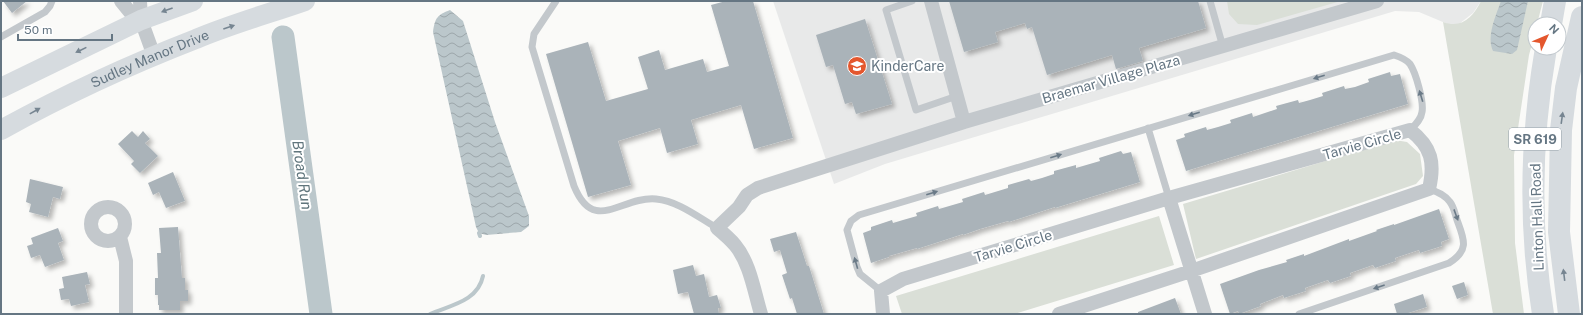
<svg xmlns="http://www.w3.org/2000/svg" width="1583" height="315" font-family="'Public Sans',sans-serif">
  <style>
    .built { fill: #e8e9e9 }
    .grass { fill: #dadfd7 }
    .water { fill: url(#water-waves) }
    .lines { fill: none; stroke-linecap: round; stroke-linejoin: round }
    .stream { stroke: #bbc7cb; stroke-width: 4 }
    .river { stroke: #bbc7cb; stroke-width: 23 }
    .building { fill: #aab3b9; filter: url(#shadow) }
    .lane { stroke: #c3c8cc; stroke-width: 7 }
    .street { stroke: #c3c8cc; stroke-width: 14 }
    .secondary { stroke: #d6dbdf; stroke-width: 20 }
    .primary { stroke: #d6dbdf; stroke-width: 22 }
    .oneway { fill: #768591 }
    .oneway2 { fill: #6a7a87 }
    .labels { text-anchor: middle; stroke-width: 4; stroke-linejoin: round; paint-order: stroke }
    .shield { fill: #fff; stroke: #939fa8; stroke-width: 1 }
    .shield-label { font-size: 13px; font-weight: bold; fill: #657683 }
    .street-label { font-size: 14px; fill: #657683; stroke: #fff }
    .poi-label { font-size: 14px; fill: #657683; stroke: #fff; text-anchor: start }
    .water-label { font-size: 15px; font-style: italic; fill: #60757c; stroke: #fff }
  </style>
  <defs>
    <pattern id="water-waves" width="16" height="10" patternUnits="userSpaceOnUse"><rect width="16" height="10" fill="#bbc7cb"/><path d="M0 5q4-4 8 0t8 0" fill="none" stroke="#9ca6aa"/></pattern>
    <filter id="shadow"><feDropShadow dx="3.5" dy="3.5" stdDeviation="2" flood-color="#0004"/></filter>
  </defs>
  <rect width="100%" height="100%" fill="#fafaf8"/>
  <!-- built -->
  <path class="built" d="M773 1H1481L1473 13 1459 24 1450 25 1419 12 1395 11 885 164 834 184Z"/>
  <!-- grass -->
  <path class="grass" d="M1227 1H1341L1257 25 1238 24 1229 14Z
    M1481 1H1543L1537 24H1535V33L1529 55 1514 155 1515 243 1524 314H1493L1443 22C1462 29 1473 17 1481 1Z
    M1395 140 1407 142 1420 154 1423 176 1416 184 1196 259 1183 204Z
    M1159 216 1174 265 1014 314H902L896 296Z"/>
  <!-- water -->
  <path class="water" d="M1501 1H1528L1517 50 1512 54 1493 51C1486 37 1496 15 1501 1Z
    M450 10 463 21 495 122 529 216V226L521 232 486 235 479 233 476 227 433 32C435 18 437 15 450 10Z"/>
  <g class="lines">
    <!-- stream -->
    <path class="stream" d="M479 233 480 236
      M430 314C451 305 478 301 483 276"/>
    <!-- river -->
    <path class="river" d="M283 37 321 314"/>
  </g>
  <!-- building -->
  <path class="building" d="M3 1H27L12 13Z
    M726 1H753L793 138 754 149 741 105 691 120 698 144 667 153 660 128 618 141 631 185 588 197 546 54 588 42 606 101 648 89 638 57 659 50 665 70 703 59 707 72 729 66 711 5Z
    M949 1H1198L1206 28 1139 48 1143 61 1116 69 1112 55 1047 75 1032 27 1027 29 1025 23 995 32 998 42 964 52Z
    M865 19 892 104 856 114 852 102 845 104 833 65 826 67 816 35Z
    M1390 72 1391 76 1400 74 1408 104 1186 171 1176 140 1185 137 1184 134 1206 127 1207 130 1218 127 1231 123 1230 120 1252 113 1253 117 1277 109 1276 106 1298 100 1299 103 1310 100 1323 96 1322 93 1344 86 1345 89 1355 87 1369 82 1368 79Z
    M132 131 138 137 143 131 150 139 145 143 158 156 140 173 131 164 134 161 118 144Z
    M1121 151 1123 154 1131 152 1140 182 1055 208V207L1009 222 1008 221 980 229 963 235V234L917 249V248L889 256V257L871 263 863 233 871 230V227L892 220 893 223 903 220 917 216 916 213 938 206 939 209 963 202 962 199 984 192 985 195 1008 188V185L1029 179 1031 181 1042 178 1054 174V171L1076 165V168L1100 161 1099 158Z
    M173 172 185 201 166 208 159 192 153 195 148 183Z
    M30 179 63 187 60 199 53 197 48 217 29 212 31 204 26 202Z
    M1439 209 1449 239 1441 242 1442 246 1420 253 1419 250 1395 258 1396 261 1375 268 1373 265 1350 273 1351 276 1330 283 1328 280 1305 288 1306 291 1284 298 1283 295 1260 304 1261 306 1239 314 1238 311 1230 314 1220 284 1259 270 1287 262 1286 260 1304 254V256L1349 239V241L1377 231 1376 230 1394 224V225Z
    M178 227 182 278H185V290H188V301H180V310H159V305H158V295H155V278H158L157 253H161L159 228Z
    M58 228 63 241 58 243 64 260 45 267 40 255 31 258 27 246 33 244 31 238Z
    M796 232 807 266H809L824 314H797L792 298 790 299 782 275 787 273 780 250 774 252 770 239Z
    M693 265 696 276 704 274 709 297 717 295 721 308H718L719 314H694L688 292 678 294 673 270Z
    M87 272 90 284 85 285 89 302 71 306 69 299 61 300 59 289 64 288 62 277Z
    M1464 282 1468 295 1457 299 1452 286Z
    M1423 294 1427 307 1405 314H1397L1394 304Z
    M1175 298 1181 314H1138V312Z"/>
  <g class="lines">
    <!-- lane -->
    <path class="lane" d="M556 1 534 34 532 47 574 186C594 235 621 196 656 199 678 201 698 217 717 228
      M912 1 886 10 916 110 957 96
      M1210 1 1223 47
      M1 37 45 12 50 6 52 1
      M1148 128 1169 198
      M881 291 860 274 857 267 847 230 851 221 859 215 1394 55C1400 57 1406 59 1410 64 1416 73 1424 102 1422 112 1421 120 1415 125 1410 130
      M1299 314 1449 263C1470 250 1464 239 1457 220 1455 214 1454 207 1450 202 1445 195 1438 192 1429 189"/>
    <!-- street -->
    <path class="street" d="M121 1 130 12 141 20
      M140 1 141 20 154 56
      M931 1 964 122
      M1169 198 1205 314
      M91 224a17 17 0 1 1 34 0a17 17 0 1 1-34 0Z
      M120 237 126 261V314
      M761 314C754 291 750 263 735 245 730 239 723 233 717 228L739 207 747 195 758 188 964 122 1377 1
      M883 314 881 291 903 279 1169 198 1410 130C1432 147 1435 163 1429 189L1191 271 1059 314"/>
    <!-- secondary -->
    <g class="secondary">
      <path d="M1 88 141 20 193 1"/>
      <path id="s1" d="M1 130C64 95 129 65 196 39 231 24 268 14 305 1"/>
    </g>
    <!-- primary -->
    <path class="primary" d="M1551 24 1555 1
      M1543 314C1529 227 1531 135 1546 48
      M1569 314 1559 232 1561 130 1566 88 1582 17"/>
  </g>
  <!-- one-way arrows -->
  <defs><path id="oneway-solid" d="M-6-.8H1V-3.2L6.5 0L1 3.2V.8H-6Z"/></defs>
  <g class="oneway">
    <use href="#oneway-solid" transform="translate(167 10) rotate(160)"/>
    <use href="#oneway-solid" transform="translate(229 27) rotate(-19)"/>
    <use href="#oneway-solid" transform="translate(81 50) rotate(154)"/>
    <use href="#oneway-solid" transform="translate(35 111) rotate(-29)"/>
    <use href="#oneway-solid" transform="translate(1562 118) rotate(-82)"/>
    <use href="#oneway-solid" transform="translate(1564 275) rotate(-97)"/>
  </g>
  <g class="oneway2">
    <use href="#oneway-solid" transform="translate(1319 77) rotate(163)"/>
    <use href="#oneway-solid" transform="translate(1421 96) rotate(-107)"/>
    <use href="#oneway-solid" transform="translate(1194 114) rotate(163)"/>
    <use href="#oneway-solid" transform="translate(1056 156) rotate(-17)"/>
    <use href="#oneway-solid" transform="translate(932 193) rotate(-17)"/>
    <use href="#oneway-solid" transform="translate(1456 215) rotate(70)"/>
    <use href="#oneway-solid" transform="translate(856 263) rotate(-106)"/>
    <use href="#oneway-solid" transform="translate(1379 287) rotate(161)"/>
  </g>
  <!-- icons -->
  <defs>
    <symbol id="school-disc" viewBox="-11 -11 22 22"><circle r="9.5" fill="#e4572e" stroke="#fff"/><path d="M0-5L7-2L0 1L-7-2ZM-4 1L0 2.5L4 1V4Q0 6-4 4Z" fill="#fff"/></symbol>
  </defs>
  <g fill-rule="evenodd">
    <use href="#school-disc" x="846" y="55" width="22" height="22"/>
  </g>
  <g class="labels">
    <!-- shield labels -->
    <rect class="shield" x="1509" y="128" width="52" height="22" rx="3"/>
    <g class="shield-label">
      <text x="1535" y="144">SR 619</text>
    </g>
    <!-- street labels -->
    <g class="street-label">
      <text dy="5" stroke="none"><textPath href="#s1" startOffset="165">Sudley Manor Drive</textPath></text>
      <text transform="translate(1111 79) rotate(-16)" y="5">Braemar Village Plaza</text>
      <text transform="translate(1362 144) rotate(-16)" y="5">Tarvie Circle</text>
      <text transform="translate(1537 217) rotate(-92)" y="5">Linton Hall Road</text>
      <text transform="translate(1013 246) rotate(-17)" y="5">Tarvie Circle</text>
    </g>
    <!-- poi labels -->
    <g class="poi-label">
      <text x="871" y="71">KinderCare</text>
    </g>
    <!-- water labels -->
    <g class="water-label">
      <text transform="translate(302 175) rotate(82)" y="5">Broad Run</text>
    </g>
  </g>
  <!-- border -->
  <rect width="1583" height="315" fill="none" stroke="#657683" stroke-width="4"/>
  <!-- north arrow -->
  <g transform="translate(1547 36) rotate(46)"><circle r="19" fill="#ffffff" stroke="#c1c8cd"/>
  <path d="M0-3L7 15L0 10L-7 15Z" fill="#e4572e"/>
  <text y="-6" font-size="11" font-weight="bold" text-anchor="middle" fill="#657683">N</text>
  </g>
  <!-- scale -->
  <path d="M18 34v6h94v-6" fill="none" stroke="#657683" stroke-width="2"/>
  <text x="24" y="34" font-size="12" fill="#657683" stroke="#ffffff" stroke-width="3" paint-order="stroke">50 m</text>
</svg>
